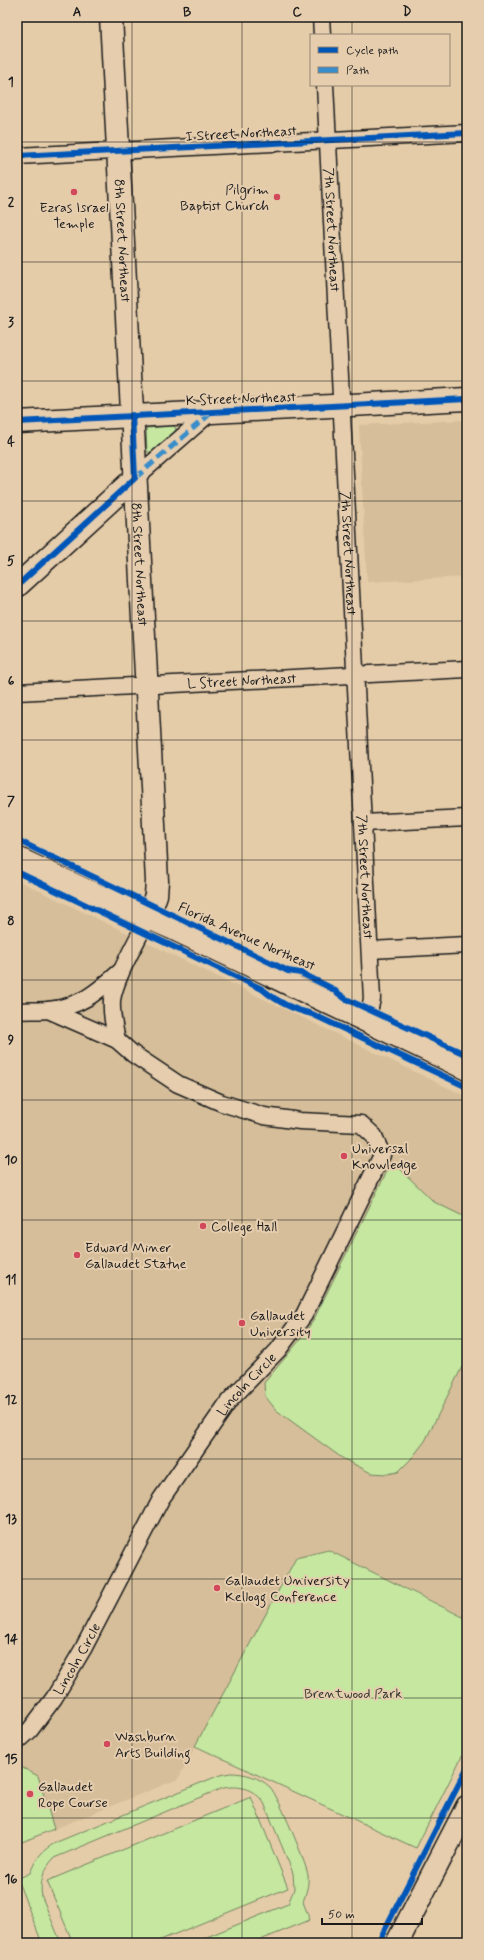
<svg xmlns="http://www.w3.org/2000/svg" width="484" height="1960" font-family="Mynerve,sans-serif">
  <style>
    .built { fill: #d5be99 }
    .green { fill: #c5e7a0; stroke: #70825e }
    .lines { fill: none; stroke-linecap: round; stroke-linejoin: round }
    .street-casing { stroke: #1c1c1c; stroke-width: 19 }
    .secondary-casing { stroke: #1c1c1c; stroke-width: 25 }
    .primary-casing { stroke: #1c1c1c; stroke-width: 25 }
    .street { stroke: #e5cdae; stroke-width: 16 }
    .secondary { stroke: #e5cdae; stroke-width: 22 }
    .primary { stroke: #e5cdae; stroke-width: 22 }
    .quiet { stroke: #388dca; stroke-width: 5; stroke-dasharray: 10 5; stroke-linecap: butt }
    .cycleway-casing { stroke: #e5cdae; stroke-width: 8 }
    .cycleway { stroke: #0057b8; stroke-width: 6 }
    .grid { fill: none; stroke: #1c1c1c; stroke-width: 1; stroke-opacity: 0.55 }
    .poi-dot { fill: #d1495b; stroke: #e5cdae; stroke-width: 1.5 }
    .labels { text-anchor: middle; stroke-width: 4; stroke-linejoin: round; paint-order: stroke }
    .street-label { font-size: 14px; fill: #1c1c1c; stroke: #e5cdae }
    .poi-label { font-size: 14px; fill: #1c1c1c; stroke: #e5cdae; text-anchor: start }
    .park-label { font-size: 14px; fill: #353a30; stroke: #e5cdae }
    .neatline { fill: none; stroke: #1c1c1c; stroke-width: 1.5 }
    .grid-label { font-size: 13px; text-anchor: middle; font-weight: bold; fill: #1c1c1c }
  </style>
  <rect width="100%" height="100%" fill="#e5cca8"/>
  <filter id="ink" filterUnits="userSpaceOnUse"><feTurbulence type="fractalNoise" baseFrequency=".025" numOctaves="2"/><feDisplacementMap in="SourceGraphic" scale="8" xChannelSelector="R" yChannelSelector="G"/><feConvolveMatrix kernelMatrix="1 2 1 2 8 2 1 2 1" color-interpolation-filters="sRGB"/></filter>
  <g filter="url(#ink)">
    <!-- built -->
    <path class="built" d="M467 420V577L367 582 359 425Z
      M17 880 467 1097V1618L327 1549 296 1558 178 1779 17 1844Z"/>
    <!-- green -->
    <path class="green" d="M173 426 176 428 175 432 152 452H147L146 428Z
      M396 1165 434 1202 467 1218V1357L425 1441 411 1459 398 1472 387 1474 371 1473 342 1458 276 1410 265 1396 264 1383 299 1341 313 1321 389 1167Z
      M328 1550 467 1619V1746L416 1848 195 1746 296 1558Z
      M21 1767 38 1776 54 1829 17 1844V1770Z
      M230 1773C245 1773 259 1777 270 1787 278 1795 306 1863 308 1875 309 1885 306 1893 303 1902L310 1920 253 1943H192L288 1904 294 1889 293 1873 264 1803C254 1788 237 1784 220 1789L54 1858C44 1869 39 1881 42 1897L61 1943H42L17 1879 30 1873C36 1858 42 1850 57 1842L220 1775Z
      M251 1797 288 1888 153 1943H73L47 1881Z"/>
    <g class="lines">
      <defs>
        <g id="street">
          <path d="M321 17 322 35"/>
          <path id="s1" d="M325 85 372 999 367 1021"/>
          <path d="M17 156 467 133"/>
          <path d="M135 478 212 411"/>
          <path id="s2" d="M17 692 467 669"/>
          <path d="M363 823 467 818"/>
          <path d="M370 950 467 945"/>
          <path d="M17 1011C27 1010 38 1011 48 1010 81 1007 97 992 121 971"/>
          <path d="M117 1040C114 1027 111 1014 112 1000 115 978 138 939 148 918"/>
          <path id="s3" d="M17 1742 30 1730 54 1698 83 1649 161 1499 229 1401 278 1350 304 1315 382 1155 374 1136 361 1124 300 1121 264 1116 222 1103 178 1084 133 1054 117 1040 48 1010"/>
        </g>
        <g id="secondary">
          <path id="s4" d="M111 17 157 881 156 895 148 918"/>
          <path d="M17 422 467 399"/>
          <path d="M17 586 135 478"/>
        </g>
        <path id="primary" d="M17 858 83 889 176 930 467 1069
          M397 1943 467 1807"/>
      </defs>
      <!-- street casing -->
      <use href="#street" class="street-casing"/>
      <!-- secondary casing -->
      <use href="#secondary" class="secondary-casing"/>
      <!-- primary casing -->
      <use href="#primary" class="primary-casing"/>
      <!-- street -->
      <use href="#street" class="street"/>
      <!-- secondary -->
      <use href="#secondary" class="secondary"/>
      <!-- primary -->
      <use href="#primary" class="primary"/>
      <!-- quiet -->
      <path class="quiet" d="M135 478 211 413"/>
      <defs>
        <path id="cycleway" d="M17 156 467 133
          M17 422 467 399
          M17 586 135 478 132 415
          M17 840 288 971 301 973 331 988 346 999 467 1055
          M17 872 262 989C276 1001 294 1010 312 1014L467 1087
          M378 1943 467 1768"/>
      </defs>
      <!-- cycleway casing -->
      <use href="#cycleway" class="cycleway-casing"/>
      <!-- cycleway -->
      <use href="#cycleway" class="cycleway"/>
    </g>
  </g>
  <!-- grid -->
  <path class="grid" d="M132 17V1943M242 17V1943M352 17V35M352 85V1943M17 142H467M17 262H467M17 381H467M17 501H467M17 621H467M17 740H467M17 860H467M17 980H467M17 1100H467M17 1220H467M17 1339H467M17 1459H467M17 1579H467M17 1698H467M17 1818H467"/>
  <!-- markers -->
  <g class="poi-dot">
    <circle cx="74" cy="192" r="4"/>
    <circle cx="277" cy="197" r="4"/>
    <circle cx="344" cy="1156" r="4"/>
    <circle cx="203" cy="1226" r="4"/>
    <circle cx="77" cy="1255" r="4"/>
    <circle cx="242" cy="1323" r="4"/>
    <circle cx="217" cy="1588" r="4"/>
    <circle cx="107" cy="1744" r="4"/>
    <circle cx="30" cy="1794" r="4"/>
  </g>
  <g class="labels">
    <!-- street labels -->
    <g class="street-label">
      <text transform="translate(241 133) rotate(-3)" y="5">I Street Northeast</text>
      <text dy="5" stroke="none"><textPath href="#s1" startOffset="145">7th Street Northeast</textPath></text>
      <text dy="5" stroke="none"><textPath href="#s4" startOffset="224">8th Street Northeast</textPath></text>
      <text transform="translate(241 398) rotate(-2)" y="5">K Street Northeast</text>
      <text dy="5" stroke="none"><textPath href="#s1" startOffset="469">7th Street Northeast</textPath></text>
      <text dy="5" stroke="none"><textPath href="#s4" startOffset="548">8th Street Northeast</textPath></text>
      <text dy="5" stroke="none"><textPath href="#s2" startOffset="225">L Street Northeast</textPath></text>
      <text dy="5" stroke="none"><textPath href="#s1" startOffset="793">7th Street Northeast</textPath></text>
      <text transform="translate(247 936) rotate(24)" y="5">Florida Avenue Northeast</text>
      <text dy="5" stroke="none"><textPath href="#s3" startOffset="427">Lincoln Circle</textPath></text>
      <text dy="5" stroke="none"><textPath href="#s3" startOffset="103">Lincoln Circle</textPath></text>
    </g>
    <!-- poi labels -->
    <g class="poi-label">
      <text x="269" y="194" text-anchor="end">Pilgrim<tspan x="269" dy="16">Baptist Church</tspan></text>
      <text x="74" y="212" text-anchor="middle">Ezras Israel<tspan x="74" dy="16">Temple</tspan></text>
      <text x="352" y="1153">Universal<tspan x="352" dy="16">Knowledge</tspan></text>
      <text x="211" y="1231">College Hall</text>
      <text x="85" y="1252">Edward Miner<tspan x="85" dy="16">Gallaudet Statue</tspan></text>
      <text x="250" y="1320">Gallaudet<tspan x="250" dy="16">University</tspan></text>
      <text x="225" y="1585">Gallaudet University<tspan x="225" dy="16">Kellogg Conference</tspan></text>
      <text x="115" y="1741">Washburn<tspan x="115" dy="16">Arts Building</tspan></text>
      <text x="38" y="1791">Gallaudet<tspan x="38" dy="16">Rope Course</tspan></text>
    </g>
    <!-- park labels -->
    <g class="park-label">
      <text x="353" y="1698">Brentwood Park</text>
    </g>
  </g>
  <!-- margin -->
  <rect width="484" height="1960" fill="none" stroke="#e5cdae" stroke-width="44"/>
  <!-- legend -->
  <rect x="310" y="34" width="140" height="52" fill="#e5cdae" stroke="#958674"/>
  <rect x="318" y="47" width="20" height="6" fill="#0057b8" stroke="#958674"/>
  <text x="346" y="54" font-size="12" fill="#1c1c1c">Cycle path</text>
  <rect x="318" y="67" width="20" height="6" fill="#388dca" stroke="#958674"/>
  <text x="346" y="74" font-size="12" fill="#1c1c1c">Path</text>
  <!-- scale -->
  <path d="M322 1918v6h100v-6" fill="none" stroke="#1c1c1c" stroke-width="2"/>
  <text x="328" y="1918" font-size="12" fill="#1c1c1c" stroke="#e5cdae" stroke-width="3" paint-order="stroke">50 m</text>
  <rect x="22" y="22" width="440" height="1916" class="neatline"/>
  <g class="grid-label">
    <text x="77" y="16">A</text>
    <text x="187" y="16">B</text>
    <text x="297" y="16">C</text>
    <text x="407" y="16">D</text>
    <text x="11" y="86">1</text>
    <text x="11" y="206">2</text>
    <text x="11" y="326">3</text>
    <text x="11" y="446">4</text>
    <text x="11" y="565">5</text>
    <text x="11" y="685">6</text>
    <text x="11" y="805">7</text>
    <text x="11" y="925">8</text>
    <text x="11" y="1044">9</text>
    <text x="11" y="1164">10</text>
    <text x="11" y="1284">11</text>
    <text x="11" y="1404">12</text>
    <text x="11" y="1523">13</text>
    <text x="11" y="1643">14</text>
    <text x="11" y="1763">15</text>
    <text x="11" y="1883">16</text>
  </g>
</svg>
